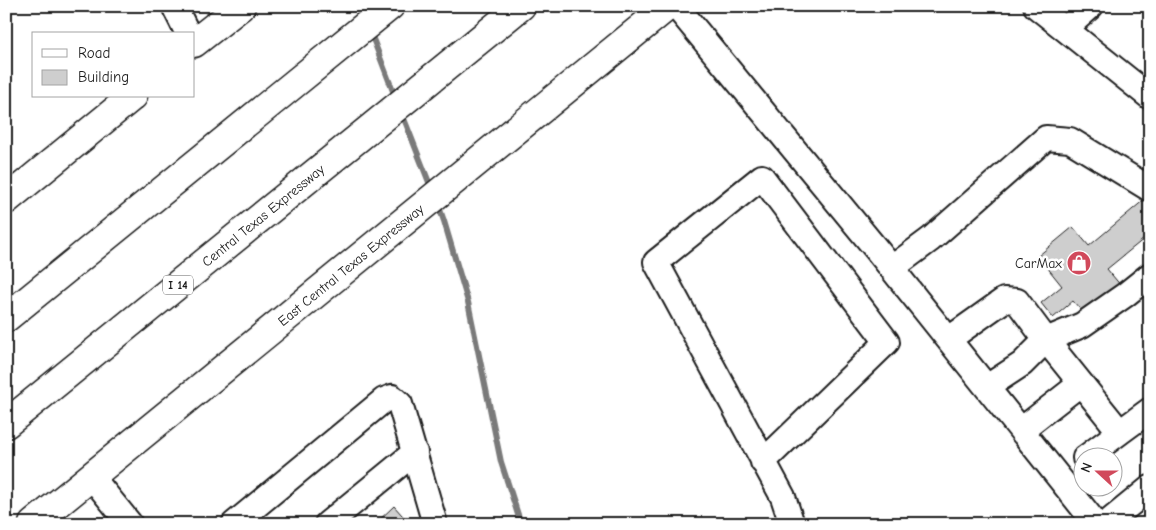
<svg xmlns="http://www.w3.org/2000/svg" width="1156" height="530" font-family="'Comic Neue',sans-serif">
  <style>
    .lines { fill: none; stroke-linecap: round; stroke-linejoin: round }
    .stream { stroke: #7a7a7a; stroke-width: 6 }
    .building { fill: #cecece; stroke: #1c1c1c }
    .minor-casing { stroke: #1c1c1c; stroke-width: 28 }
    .major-casing { stroke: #1c1c1c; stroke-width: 31 }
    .highway-casing { stroke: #1c1c1c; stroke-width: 31 }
    .minor { stroke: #fff; stroke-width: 24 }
    .major { stroke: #fff; stroke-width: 28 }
    .highway { stroke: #fff; stroke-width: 28 }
    .labels { text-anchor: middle; stroke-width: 5; stroke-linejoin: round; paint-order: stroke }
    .shield { fill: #fff; stroke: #606060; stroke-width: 1 }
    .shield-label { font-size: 12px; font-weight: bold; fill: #1c1c1c }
    .street-label { font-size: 14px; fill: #1c1c1c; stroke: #fff }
    .poi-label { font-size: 14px; fill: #1c1c1c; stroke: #fff; text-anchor: end }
  </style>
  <rect width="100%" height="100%" fill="#fff"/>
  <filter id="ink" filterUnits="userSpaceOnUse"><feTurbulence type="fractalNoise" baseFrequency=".02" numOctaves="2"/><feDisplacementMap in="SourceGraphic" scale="10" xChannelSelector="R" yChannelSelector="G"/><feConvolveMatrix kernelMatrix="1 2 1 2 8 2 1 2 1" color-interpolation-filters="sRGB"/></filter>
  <g filter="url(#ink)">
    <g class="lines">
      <!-- stream -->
      <path class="stream" d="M360 6 364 18
        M370 31 396 99
        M401 111 432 190
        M438 204 444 221 468 302 501 462 521 524"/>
    </g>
    <!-- building -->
    <path class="building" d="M1145 199 1150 205V234L1107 269 1122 287 1087 317 1073 301 1053 318 1041 303 1062 286 1038 256 1073 227 1089 246Z
      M394 506 410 524H375Z"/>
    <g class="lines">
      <defs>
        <path id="minor" d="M174 6 188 34
          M676 6 877 250 1096 524
          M1036 6 1150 97
          M1065 29 1091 6
          M892 268 931 239 1046 138 1070 140 1150 189
          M1150 275 1125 295 1082 325 1046 340 1120 432 1150 410
          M949 339 1004 300 1017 301 1046 340 1022 364 987 387
          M1021 430 1080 384
          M1085 458 1120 432
          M763 462 887 342 762 177 656 262 783 497 792 524
          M91 476 130 524
          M234 524 384 400 392 397 400 404 435 524
          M327 524 415 452
          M1106 524 1150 488"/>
        <g id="major">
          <path d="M194 43 241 6"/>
          <path d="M6 200 133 96"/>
          <path id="s1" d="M33 524 668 6"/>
        </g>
        <g id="highway">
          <path d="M6 318 390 6"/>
          <path id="s2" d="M6 424 521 6"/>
        </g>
      </defs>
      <!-- minor casing -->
      <use href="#minor" class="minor-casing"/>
      <!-- major casing -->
      <use href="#major" class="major-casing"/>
      <!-- highway casing -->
      <use href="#highway" class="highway-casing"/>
      <!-- minor -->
      <use href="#minor" class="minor"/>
      <!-- major -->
      <use href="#major" class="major"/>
      <!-- highway -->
      <use href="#highway" class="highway"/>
    </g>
  </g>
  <!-- icons -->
  <defs>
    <symbol id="shop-disc" viewBox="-11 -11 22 22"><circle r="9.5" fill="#d1495b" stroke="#fff"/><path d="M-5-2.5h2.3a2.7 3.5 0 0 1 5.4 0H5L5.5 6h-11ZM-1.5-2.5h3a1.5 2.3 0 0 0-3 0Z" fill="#fff"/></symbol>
  </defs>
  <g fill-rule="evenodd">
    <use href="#shop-disc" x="1065" y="249" width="28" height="28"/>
  </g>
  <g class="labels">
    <!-- shield labels -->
    <rect class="shield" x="163" y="275.5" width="30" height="19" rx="4"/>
    <g class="shield-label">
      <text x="178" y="289">I 14</text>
    </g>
    <!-- street labels -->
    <g class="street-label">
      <text dy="5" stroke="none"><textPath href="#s2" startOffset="331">Central Texas Expressway</textPath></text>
      <text dy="5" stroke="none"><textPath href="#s1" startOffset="410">East Central Texas Expressway</textPath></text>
    </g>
    <!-- poi labels -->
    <g class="poi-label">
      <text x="1062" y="268">CarMax</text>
    </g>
  </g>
  <!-- margin -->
  <rect width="1156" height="530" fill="none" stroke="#fff" stroke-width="25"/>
  <rect x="12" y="12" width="1131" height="505" fill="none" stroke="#1c1c1c" stroke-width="2" filter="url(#ink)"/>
  <!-- legend -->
  <rect x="32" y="32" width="162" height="65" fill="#ffffff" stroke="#a4a4a4"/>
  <rect x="42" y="49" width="25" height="8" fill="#ffffff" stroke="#a4a4a4"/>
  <text x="78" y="58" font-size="15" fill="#1c1c1c">Road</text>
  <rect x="42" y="70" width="25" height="15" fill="#cecece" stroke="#a4a4a4"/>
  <text x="78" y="82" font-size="15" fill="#1c1c1c">Building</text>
  <!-- north arrow -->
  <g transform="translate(1098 472) rotate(291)"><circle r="24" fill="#ffffff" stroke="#a4a4a4"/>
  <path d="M0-4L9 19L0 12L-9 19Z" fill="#d1495b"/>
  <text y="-8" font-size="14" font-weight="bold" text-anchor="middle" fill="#1c1c1c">N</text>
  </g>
</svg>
